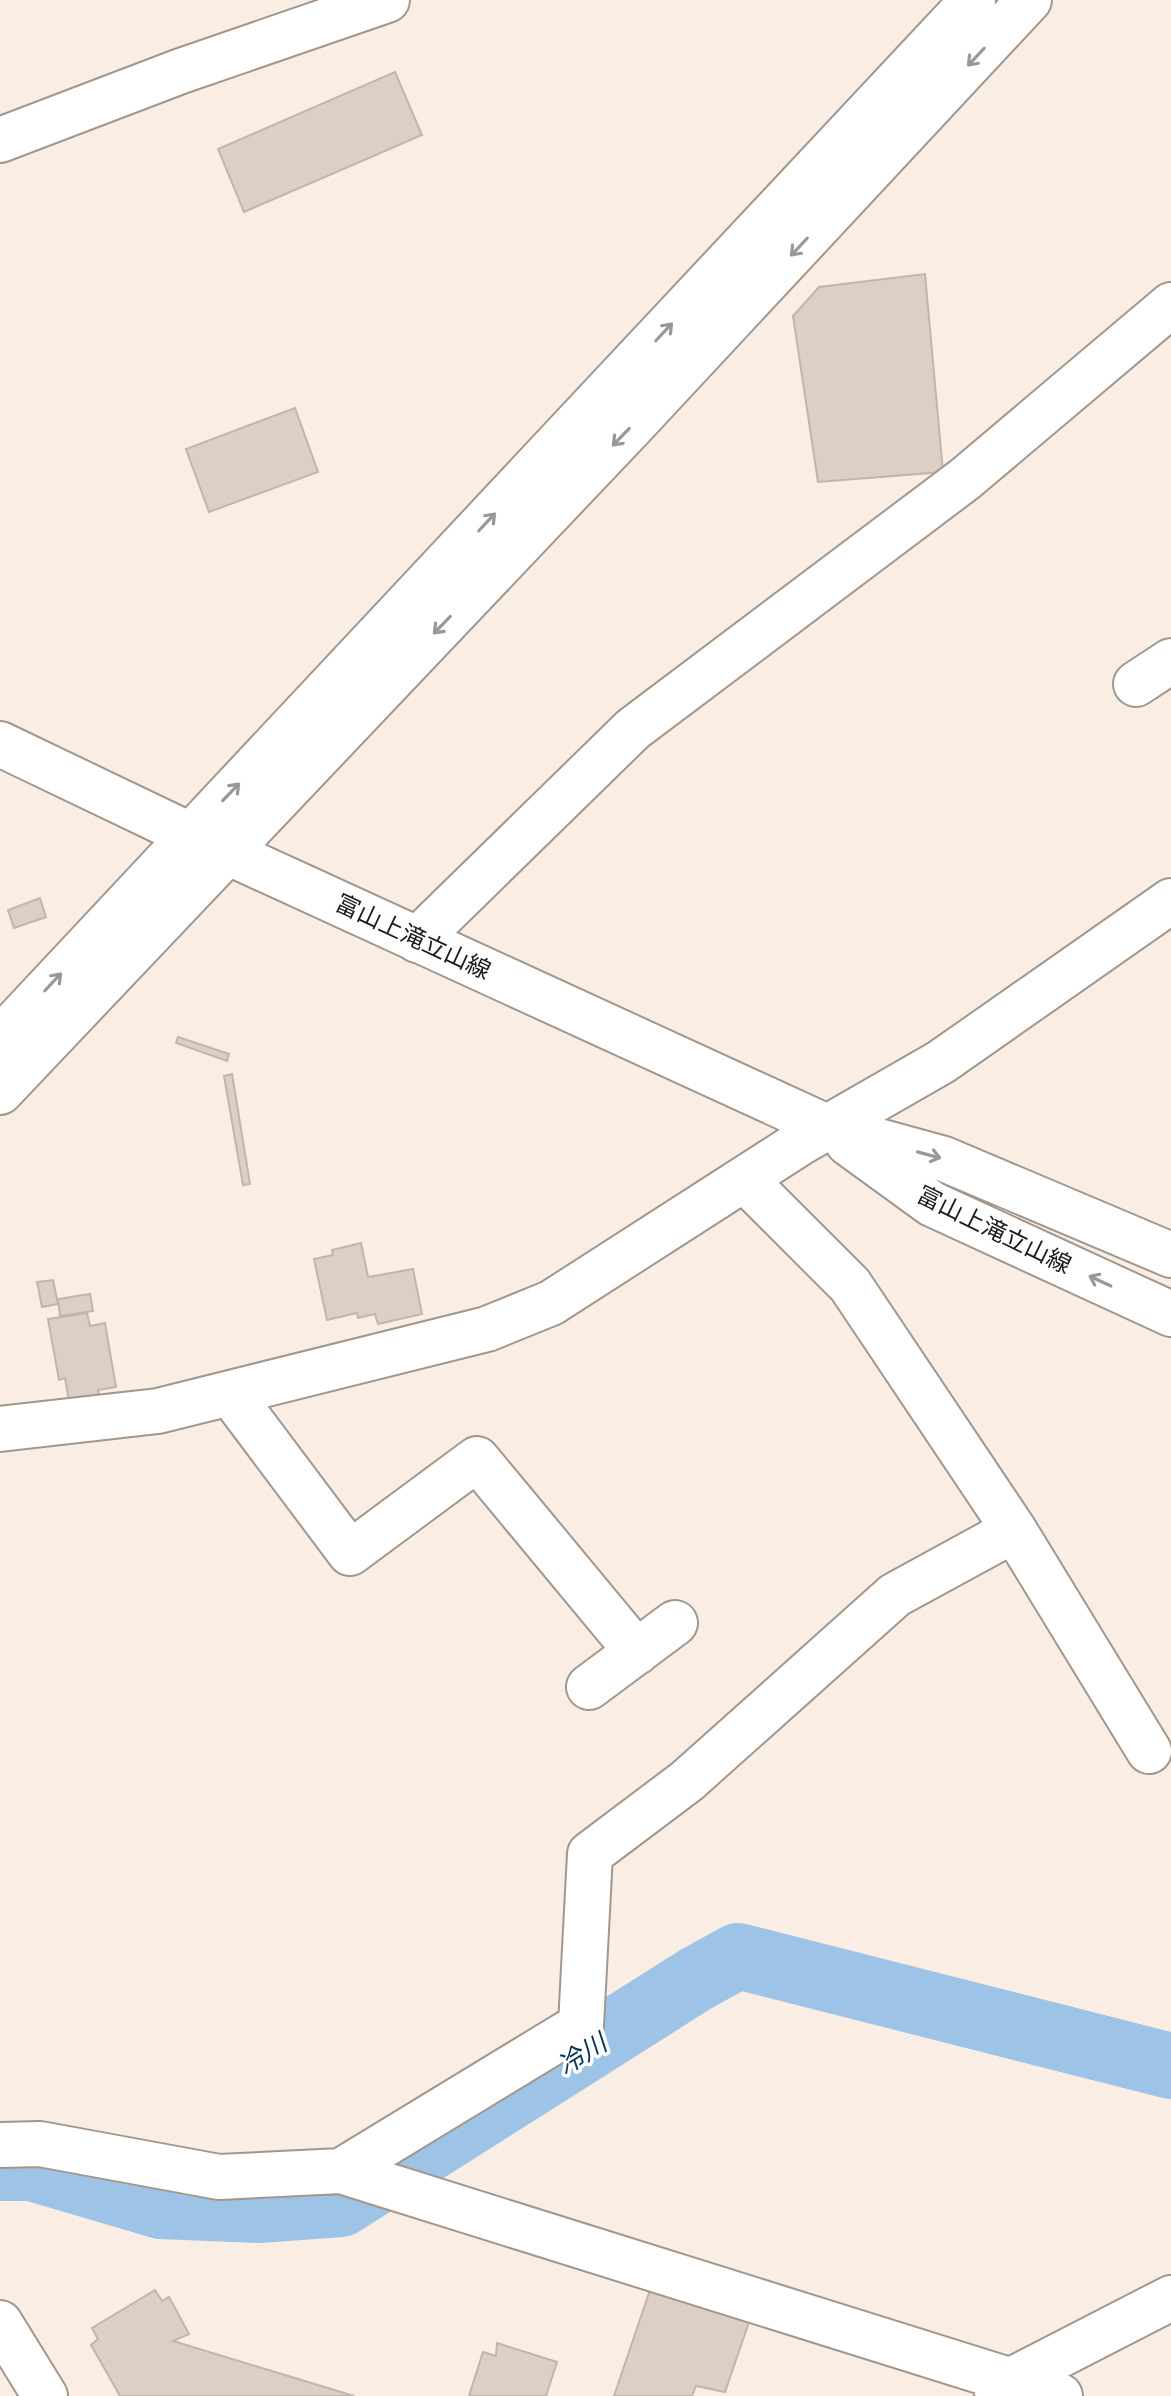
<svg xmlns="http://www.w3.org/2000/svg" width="1171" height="2396" font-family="'PT Sans','Noto Sans JP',sans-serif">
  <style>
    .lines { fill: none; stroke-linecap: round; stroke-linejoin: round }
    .river { stroke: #9dc3e6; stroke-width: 66 }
    .building { fill: #dccfc6; stroke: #c1b5ac; stroke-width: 2 }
    .minor-casing { stroke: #a2968d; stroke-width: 48 }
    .tertiary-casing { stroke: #a2968d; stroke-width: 48 }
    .secondary-casing { stroke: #a2968d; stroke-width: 48 }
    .primary-casing { stroke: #a2968d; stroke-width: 48 }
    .minor { stroke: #fff; stroke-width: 44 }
    .tertiary { stroke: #fff; stroke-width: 44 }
    .secondary { stroke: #fff; stroke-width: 44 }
    .primary { stroke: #fff; stroke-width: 44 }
    .oneway { stroke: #9a9897 }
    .labels { text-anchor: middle; stroke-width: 7; stroke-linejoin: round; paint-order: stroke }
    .street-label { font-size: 24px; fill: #1f1b18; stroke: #fdfdfd }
    .water-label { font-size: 26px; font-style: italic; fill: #083456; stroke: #fdfdfd }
  </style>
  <rect width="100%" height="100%" fill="#faede3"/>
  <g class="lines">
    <!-- river -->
    <path class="river" d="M0 2168H32L161 2206 259 2210 341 2204 696 1979 738 1956 1171 2066"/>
  </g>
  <!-- building -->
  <path class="building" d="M395 72 422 135 244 212 218 149Z
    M925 274 943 472 818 482 793 316 819 287Z
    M295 408 318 472 209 512 186 449Z
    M40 898 46 917 14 928 8 910Z
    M178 1037 229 1054 227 1061 176 1043Z
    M232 1074 250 1184 243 1185 224 1076Z
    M361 1243 368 1277 413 1269 422 1314 378 1324 375 1314 358 1318 357 1313 327 1320 314 1259 333 1255 332 1250Z
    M53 1280 58 1304 42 1307 37 1282Z
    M90 1294 93 1311 60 1316 58 1299Z
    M87 1313 90 1326 105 1323 116 1387 98 1390 99 1396 69 1401 65 1378 59 1380 48 1319Z
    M651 2287 749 2322 725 2392 696 2386 692 2396H614Z
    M155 2290 162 2301 169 2297 189 2334 173 2341 354 2396H120L91 2345 98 2339 92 2328Z
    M497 2343 557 2362 546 2396H469L483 2352 496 2356Z"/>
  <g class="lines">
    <defs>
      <path id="minor" d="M0 140 181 71 387 0
        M1136 684 1171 661
        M417 940 633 729 965 479 1171 305
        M744 1179 850 1285 1014 1530 1149 1751
        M230 1393 350 1553 477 1459 637 1652
        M0 1429 158 1411 487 1329 551 1303 800 1143 941 1062 1171 901
        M589 1687 675 1623
        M0 2145 40 2144 219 2177 341 2171 1060 2396
        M341 2171 581 2025 590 1854 687 1781 895 1595 1014 1530
        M996 2388 1171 2298"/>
      <path id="tertiary" d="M0 1039 973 0
        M0 1092 633 425 1029 0"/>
      <path id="secondary" d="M0 2323 45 2396"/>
      <path id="primary" d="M0 744 190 835 827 1127 944 1159 1171 1255
        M848 1143 932 1204 1171 1314"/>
    </defs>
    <!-- minor casing -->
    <use href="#minor" class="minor-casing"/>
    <!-- tertiary casing -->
    <use href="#tertiary" class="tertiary-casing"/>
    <!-- secondary casing -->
    <use href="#secondary" class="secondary-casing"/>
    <!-- primary casing -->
    <use href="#primary" class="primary-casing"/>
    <!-- minor -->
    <use href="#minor" class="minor"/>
    <!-- tertiary -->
    <use href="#tertiary" class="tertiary"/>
    <!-- secondary -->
    <use href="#secondary" class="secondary"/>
    <!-- primary -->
    <use href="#primary" class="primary"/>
  </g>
  <!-- one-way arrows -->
  <defs><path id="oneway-shaft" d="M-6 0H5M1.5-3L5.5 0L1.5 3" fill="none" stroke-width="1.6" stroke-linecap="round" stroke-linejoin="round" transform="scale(2)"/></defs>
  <g class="oneway">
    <use href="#oneway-shaft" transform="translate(976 57) rotate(133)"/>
    <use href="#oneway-shaft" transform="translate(799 247) rotate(133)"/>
    <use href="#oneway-shaft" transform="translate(664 332) rotate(-47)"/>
    <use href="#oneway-shaft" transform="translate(621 437) rotate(134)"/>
    <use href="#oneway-shaft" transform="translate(487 522) rotate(-47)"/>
    <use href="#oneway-shaft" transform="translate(442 625) rotate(134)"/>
    <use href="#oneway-shaft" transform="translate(231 792) rotate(-46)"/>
    <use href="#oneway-shaft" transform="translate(53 982) rotate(-47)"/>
    <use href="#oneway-shaft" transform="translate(929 1155) rotate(15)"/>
    <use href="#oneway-shaft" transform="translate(1100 1281) rotate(-155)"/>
  </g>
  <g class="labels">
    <!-- street labels -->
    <g class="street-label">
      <text transform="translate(413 937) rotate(25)" y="8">富山上滝立山線</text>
      <text transform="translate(994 1230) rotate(26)" y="8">富山上滝立山線</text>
    </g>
    <!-- water labels -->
    <g class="water-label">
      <text transform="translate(582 2054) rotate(-32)" y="9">冷川</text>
    </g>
  </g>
</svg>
